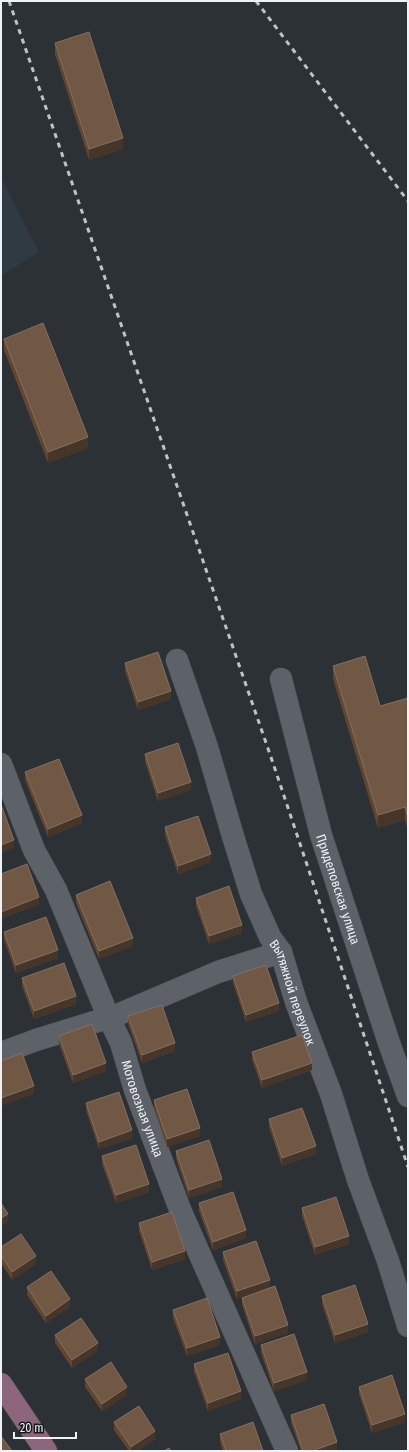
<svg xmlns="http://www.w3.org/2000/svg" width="409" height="1452" font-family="'Fira Sans Condensed',sans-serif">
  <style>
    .built { fill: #2f3a43 }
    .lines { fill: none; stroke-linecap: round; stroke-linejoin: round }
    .street-casing { stroke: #484d52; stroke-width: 23 }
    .primary-casing { stroke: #484d52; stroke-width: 23 }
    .street { stroke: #5c6268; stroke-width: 22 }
    .primary { stroke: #8e667b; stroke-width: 22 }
    .rail { stroke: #bfc3c7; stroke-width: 3; stroke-dasharray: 5 5; stroke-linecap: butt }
    .wall { fill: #62462f }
    .shaded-wall { fill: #463629 }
    .building { fill: #715844; stroke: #847060 }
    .labels { text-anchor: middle; stroke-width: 3; stroke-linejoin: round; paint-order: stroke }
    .street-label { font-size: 13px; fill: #eef1f5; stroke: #17191b }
  </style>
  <rect width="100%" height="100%" fill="#2c3136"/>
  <!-- built -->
  <path class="built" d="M1 177 39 252 1 276Z"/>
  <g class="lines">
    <defs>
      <g id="street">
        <path id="s1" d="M177 660 207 747 232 833 251 894 270 937 281 952 296 1002 331 1094 358 1180 388 1261 408 1326"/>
        <path id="s2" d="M281 679 321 835 389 1043 408 1096"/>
        <path id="s3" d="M1 764 34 850 56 890 108 1016 121 1043 135 1090 181 1212 287 1451"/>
        <path d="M1 1053 36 1040 117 1015 218 972 281 952"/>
      </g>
      <path id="primary" d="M1 1384 46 1451"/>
    </defs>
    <!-- street casing -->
    <use href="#street" class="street-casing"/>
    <!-- primary casing -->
    <use href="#primary" class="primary-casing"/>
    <!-- street -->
    <use href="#street" class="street"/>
    <!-- primary -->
    <use href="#primary" class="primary"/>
    <!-- rail -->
    <path class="rail" d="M9 1 273 763 408 1167
      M256 1 408 201"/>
  </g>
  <!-- wall -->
  <path class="wall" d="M55 43 123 149 89 160 55 54Z
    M4 339 88 448 48 463 4 350Z
    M125 663 171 699 138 710 125 671Z
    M333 666 380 706 408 698V831L405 820 378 828 333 679Z
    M145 754 191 790 158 801 145 762Z
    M25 772 82 823 48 837 25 780Z
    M165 827 211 862 178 874 165 835Z
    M76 895 133 946 99 959 76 903Z
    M196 898 242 933 209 944 196 906Z
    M4 932 58 958 16 973 4 940Z
    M233 976 279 1011 246 1022 233 983Z
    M22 978 76 1004 34 1019 22 986Z
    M128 1016 175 1051 142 1063 128 1024Z
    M59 1036 106 1071 73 1083 59 1044Z
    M252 1052 312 1070 262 1088 252 1060Z
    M154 1100 200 1136 167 1147 154 1108Z
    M86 1103 132 1138 99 1149 86 1110Z
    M269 1119 316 1154 282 1166 269 1127Z
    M176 1151 222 1187 189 1198 176 1159Z
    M102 1156 149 1192 116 1203 102 1164Z
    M199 1203 246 1238 213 1250 199 1211Z
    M302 1208 349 1244 315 1255 302 1216Z
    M139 1223 185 1259 152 1270 139 1231Z
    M1 1247 36 1264 12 1280 1 1263Z
    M223 1252 270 1287 237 1299 223 1260Z
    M27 1287 70 1307 46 1323 27 1295Z
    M322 1296 368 1332 335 1343 322 1304Z
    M242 1298 288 1333 255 1344 242 1305Z
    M173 1310 220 1345 187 1356 173 1318Z
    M55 1335 98 1351 72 1368 55 1343Z
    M261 1345 307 1380 274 1391 261 1353Z
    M194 1364 241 1399 208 1411 194 1372Z
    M85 1379 127 1395 102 1411 85 1387Z
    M359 1387 405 1422 372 1433 359 1394Z
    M291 1415 337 1450 335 1451H301L291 1423Z
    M114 1422 155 1439 137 1451H129L114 1430Z
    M220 1434 263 1451H223L220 1442Z"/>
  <!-- shaded-wall -->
  <path class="shaded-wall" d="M123 138V149L89 160V149Z
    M88 437V448L48 463V452Z
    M171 691V699L138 710V702Z
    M191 782V790L158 801V793Z
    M405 807V820L378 828V815Z
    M82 815V823L48 837V829Z
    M14 840V848L1 853V845Z
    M211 854V862L178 874V866Z
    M39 897V905L1 919V912Z
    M242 925V933L209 944V936Z
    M133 938V946L99 959V951Z
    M58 950V958L16 973V965Z
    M76 996V1004L34 1019V1011Z
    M279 1003V1011L246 1022V1015Z
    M175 1043V1051L142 1063V1055Z
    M106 1063V1071L73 1083V1075Z
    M312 1063V1070L262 1088V1080Z
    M34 1086V1094L1 1106V1098Z
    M200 1128V1136L167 1147V1139Z
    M132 1130V1138L99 1149V1142Z
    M316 1146V1154L282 1166V1158Z
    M222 1179V1187L189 1198V1190Z
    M149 1184V1192L116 1203V1195Z
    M8 1214V1222L1 1226V1218Z
    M246 1230V1238L213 1250V1242Z
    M349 1236V1244L315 1255V1247Z
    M185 1251V1259L152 1270V1262Z
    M36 1256V1264L12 1280V1272Z
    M270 1280V1287L237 1299V1291Z
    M70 1299V1307L46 1323V1316Z
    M368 1324V1332L335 1343V1335Z
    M288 1325V1333L255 1344V1336Z
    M220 1337V1345L187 1356V1348Z
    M98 1343V1351L72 1368V1360Z
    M307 1372V1380L274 1391V1383Z
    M127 1387V1395L102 1411V1404Z
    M241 1391V1399L208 1411V1403Z
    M405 1414V1422L372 1433V1425Z
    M155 1431V1439L137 1451H131V1447Z
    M337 1442V1450L335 1451H312Z"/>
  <!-- building -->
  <path class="building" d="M89 32 123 138 89 149 55 43Z
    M43 323 88 437 48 452 4 339Z
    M158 652 171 691 138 702 125 663Z
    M365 656 380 706 408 698V818L405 807 378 815 333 666Z
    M178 743 191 782 158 793 145 754Z
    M59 759 82 815 48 829 25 772Z
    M1 807H2L14 840 1 845Z
    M198 816 211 854 178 866 165 827Z
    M27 864 39 897 1 912V874Z
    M110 881 133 938 99 951 76 895Z
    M229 886 242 925 209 936 196 898Z
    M46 917 58 950 16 965 4 932Z
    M64 963 76 996 34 1011 22 978Z
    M266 965 279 1003 246 1015 233 976Z
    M162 1005 175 1043 142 1055 128 1016Z
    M92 1024 106 1063 73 1075 59 1036Z
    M302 1035 312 1063 262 1080 252 1052Z
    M22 1053 34 1086 1 1098V1061Z
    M187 1089 200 1128 167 1139 154 1100Z
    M119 1092 132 1130 99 1142 86 1103Z
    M302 1108 316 1146 282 1158 269 1119Z
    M209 1140 222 1179 189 1190 176 1151Z
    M136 1145 149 1184 116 1195 102 1156Z
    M233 1192 246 1230 213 1242 199 1203Z
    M336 1197 349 1236 315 1247 302 1208Z
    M1 1203 8 1214 1 1218Z
    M172 1212 185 1251 152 1262 139 1223Z
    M21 1234 36 1256 12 1272 1 1255V1247Z
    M256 1241 270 1280 237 1291 223 1252Z
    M51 1271 70 1299 46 1316 27 1287Z
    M355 1285 368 1324 335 1335 322 1296Z
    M275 1286 288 1325 255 1336 242 1298Z
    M207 1298 220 1337 187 1348 173 1310Z
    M81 1318 98 1343 72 1360 55 1335Z
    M294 1334 307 1372 274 1383 261 1345Z
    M228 1353 241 1391 208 1403 194 1364Z
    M111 1362 127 1387 102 1404 85 1379Z
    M392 1375 405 1414 372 1425 359 1387Z
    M324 1404 337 1442 312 1451H303L291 1415Z
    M139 1406 155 1431 131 1447 114 1422Z
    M253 1422 263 1451H226L220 1434Z
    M1 1436 12 1451H1Z
    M169 1448 171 1451H164Z"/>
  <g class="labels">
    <!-- street labels -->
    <g class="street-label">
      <text dy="5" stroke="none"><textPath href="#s2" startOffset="218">Придеповская улица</textPath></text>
      <text dy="5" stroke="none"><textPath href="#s1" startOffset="353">Вытяжной переулок</textPath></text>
      <text dy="5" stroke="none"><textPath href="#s3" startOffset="373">Мотовозная улица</textPath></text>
    </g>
  </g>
  <!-- border -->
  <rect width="409" height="1452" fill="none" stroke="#eef1f5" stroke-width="4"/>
  <!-- scale -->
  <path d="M14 1432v6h62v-6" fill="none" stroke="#eef1f5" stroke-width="2"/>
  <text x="20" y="1432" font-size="12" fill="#eef1f5" stroke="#17191b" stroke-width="3" paint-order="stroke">20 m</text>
</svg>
